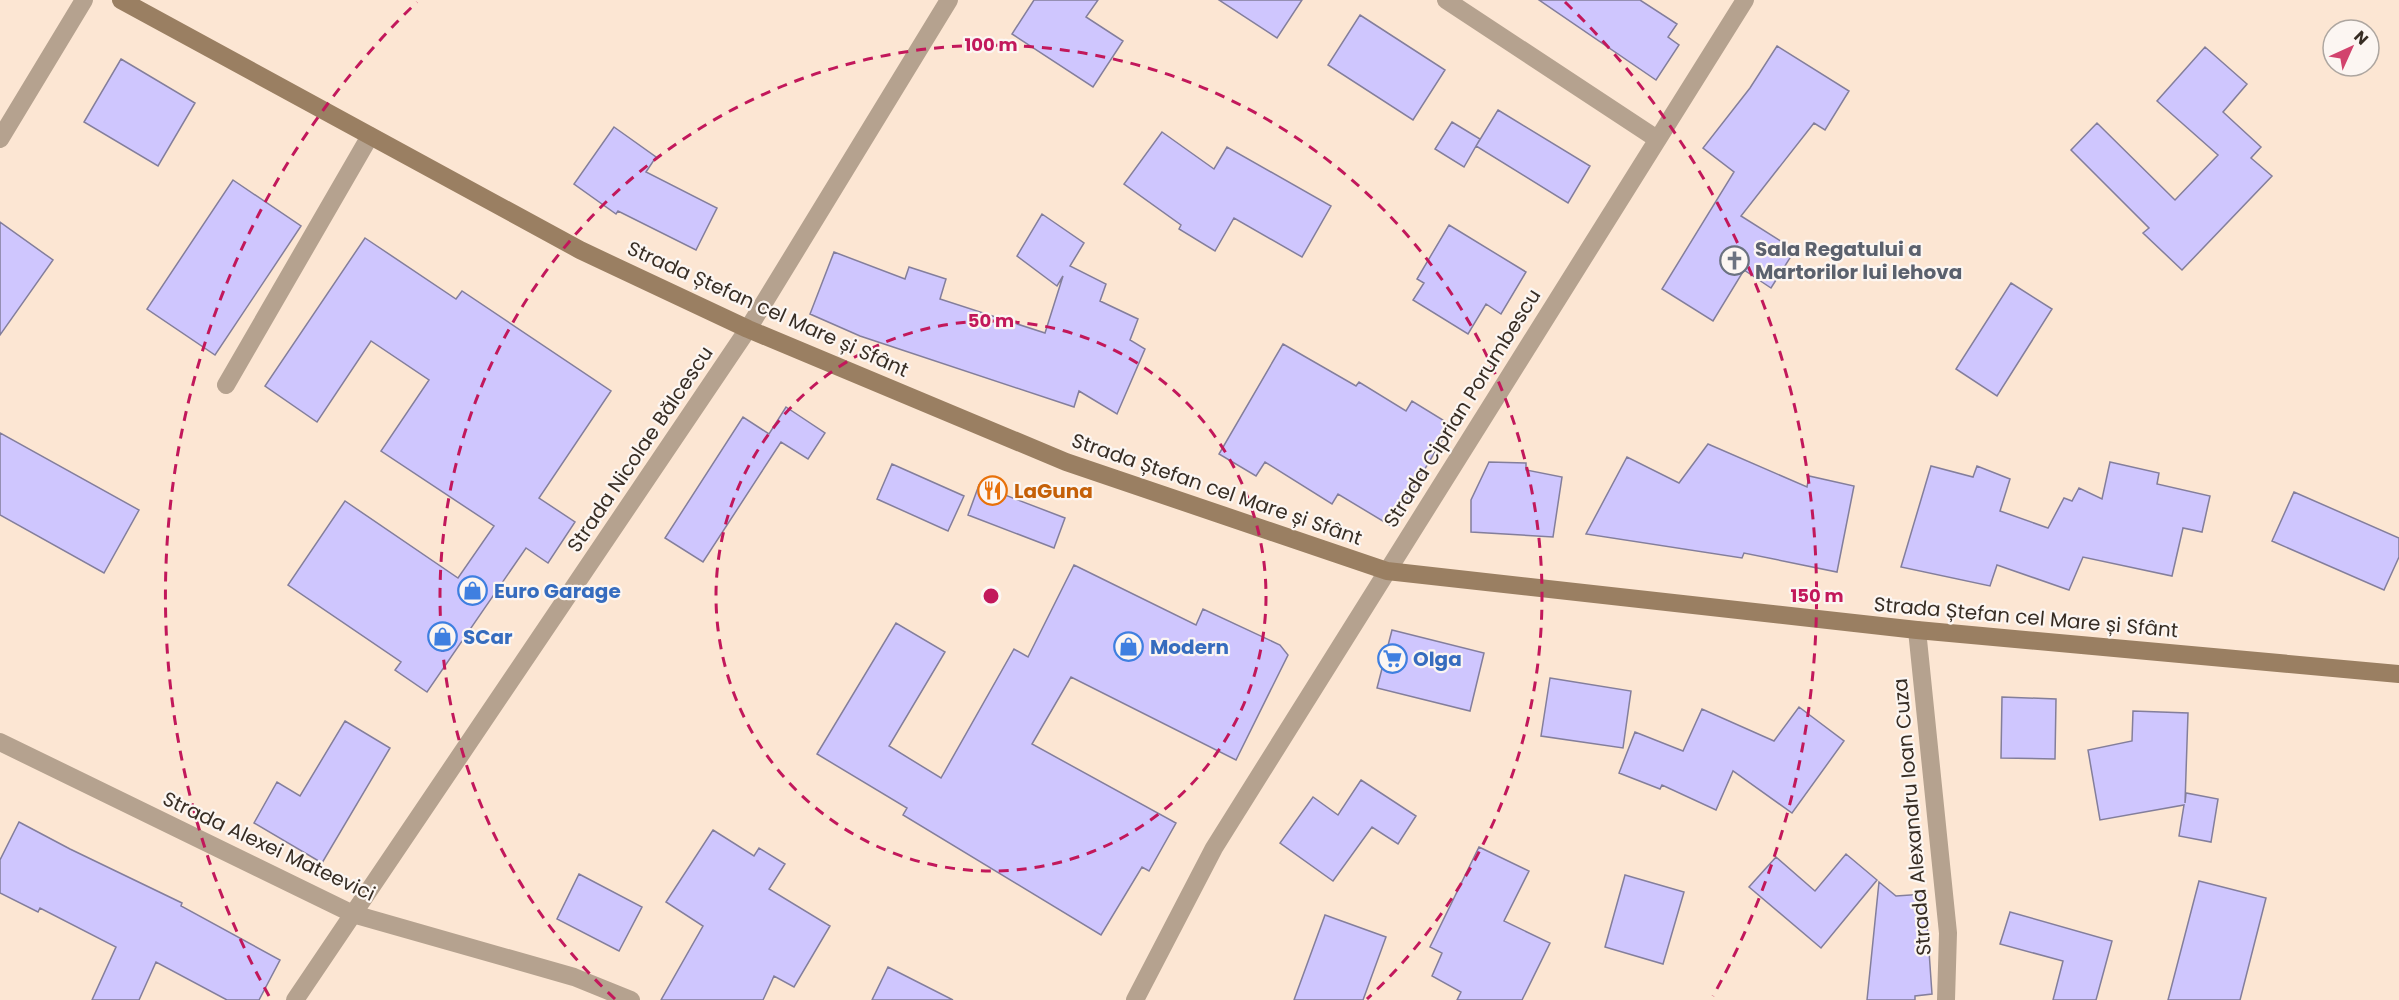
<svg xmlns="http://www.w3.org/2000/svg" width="2399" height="1000" font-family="Poppins,sans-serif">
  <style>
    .building { fill: #cfc6fe; stroke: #837e9b; stroke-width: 1.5 }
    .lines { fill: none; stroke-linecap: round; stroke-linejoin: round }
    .lane { stroke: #b5a28f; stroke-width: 18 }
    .street { stroke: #b5a28f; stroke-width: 18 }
    .secondary { stroke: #9a7f62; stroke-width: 18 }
    .ring { fill: none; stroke: #c2185b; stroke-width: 3; stroke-dasharray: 10 8 }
    .labels { text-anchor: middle; stroke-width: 4.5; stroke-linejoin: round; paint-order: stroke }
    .worship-label { font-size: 20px; font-weight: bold; fill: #5b616d; stroke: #fcf6f2; text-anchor: start }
    .street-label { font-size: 20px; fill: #372d24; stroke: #fcf6f2 }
    .food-label { font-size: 20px; font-weight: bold; fill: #c56008; stroke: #fcf6f2; text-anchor: start }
    .shop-label { font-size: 20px; font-weight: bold; fill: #366cbe; stroke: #fcf6f2; text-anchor: start }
    .centre { fill: #c2185b; stroke: #fcf6f2; stroke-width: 3 }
    .ring-label { font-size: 18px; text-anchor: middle; font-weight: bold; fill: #c2185b; stroke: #fcf6f2; stroke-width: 4.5; stroke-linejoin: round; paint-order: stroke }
  </style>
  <rect width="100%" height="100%" fill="#fce6d3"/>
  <!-- building -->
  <path class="building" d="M1034 0H1098L1086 17 1123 41 1093 87 1012 34Z
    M1219 0H1302L1277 38Z
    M1539 0H1640L1677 24 1668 37 1679 45 1656 80Z
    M1360 15 1445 70 1413 120 1328 65Z
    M1777 46 1849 91 1825 130 1814 123 1741 216 1795 250 1771 288 1744 270 1713 321 1662 289 1734 172 1703 148 1750 88Z
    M2205 47 2247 84 2223 112 2261 147 2251 158 2272 176 2182 270 2143 233 2149 228 2071 150 2097 123 2175 200 2218 155 2157 101Z
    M121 59 195 103 158 166 84 122Z
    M1498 110 1590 166 1568 203 1476 146Z
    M1452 122 1480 139 1464 167 1435 149Z
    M614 127 656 157 646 172 717 208 696 250 618 211 616 214 574 184Z
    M1162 132 1214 169 1227 147 1331 206 1302 257 1234 218 1215 251 1179 229 1181 225 1124 184Z
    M233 180 301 226 215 355 147 309Z
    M1042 214 1084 243 1070 266 1106 284 1100 301 1138 319 1130 340 1145 349 1117 414 1079 391 1074 407 860 336 810 314 834 252 905 279 909 267 946 279 940 299 1045 333 1063 276 1057 286 1017 256Z
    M0 222 53 260 0 335Z
    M1449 225 1526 272 1501 314 1486 304 1468 334 1413 300 1424 283 1417 279Z
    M365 238 456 299 462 291 611 391 539 498 575 522 548 563 526 548 427 692 395 670 401 662 288 585 345 501 458 578 494 526 381 451 429 380 371 341 317 422 265 386Z
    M2011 283 2052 309 1997 396 1956 369Z
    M1283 344 1356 386 1359 382 1406 411 1412 401 1451 425 1391 526 1338 494 1332 504 1265 462 1256 476 1219 454Z
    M786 407 825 433 808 459 781 442 703 562 665 538 743 417 769 434Z
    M0 433 139 510 104 573 0 515Z
    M1708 444 1807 487 1809 476 1854 486 1837 572 1744 553 1742 558 1586 534 1627 457 1679 483Z
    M1489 462 1526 463V470L1562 477 1553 537 1471 532V500Z
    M2110 462 2159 473 2157 484 2210 496 2202 532 2183 528 2172 576 2083 557 2069 590 1997 565 1990 586 1901 567 1931 466 1973 477 1977 466 2010 479 2000 511 2048 528 2064 498 2072 501 2079 488 2102 499Z
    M892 464 964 496 948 531 877 499Z
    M979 485 1065 518 1054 548 968 515Z
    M2294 492 2399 538V557L2384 590 2272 541Z
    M1074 565 1196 625 1203 609 1280 645 1288 655 1236 760 1071 677 1032 744 1176 823 1149 871 1142 867 1101 935 903 815 907 808 817 754 896 623 945 652 889 746 941 778 1014 649 1028 657Z
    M1392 630 1484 653 1470 711 1377 688Z
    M1550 678 1631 691 1623 748 1541 736Z
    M2002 697 2056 699 2055 759 2001 758Z
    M1799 707 1844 741 1792 813 1733 771 1716 810 1662 785 1660 789 1619 773 1635 732 1683 751 1702 709 1774 741Z
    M2133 711 2188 713 2185 803 2186 793 2218 799 2211 842 2179 836 2184 805 2100 820 2088 750 2132 741Z
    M345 721 390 748 322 863 254 823 277 782 300 796Z
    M1361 780 1416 816 1398 844 1372 827 1333 881 1280 843 1313 797 1338 815Z
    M19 822 70 849 182 903 181 906 280 960 259 1000H227L156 962 139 1000H92L116 947 40 908 38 912 0 893V860Z
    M713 830 754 856 759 848 785 864 769 889 830 926 794 987 774 976 763 1000H661L703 926 666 902Z
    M1479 847 1529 871 1504 921 1550 943 1522 1000H1457L1461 992 1432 976 1442 953 1430 947Z
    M1846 854 1877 880 1821 948 1749 887 1776 857 1815 891Z
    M579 874 642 907 619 951 557 919Z
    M1625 875 1684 892 1663 964 1605 947Z
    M2199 881 2266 898 2240 1000H2168Z
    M1879 882 1896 896 1925 894 1932 994 1915 996V1000H1867Z
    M2010 912 2112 941 2096 1000H2053L2063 961 2000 944Z
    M1325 915 1386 937 1363 1000H1294Z
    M888 967 953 1000H872Z"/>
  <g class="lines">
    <!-- lane -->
    <path class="lane" d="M226 385 370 136"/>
    <!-- street -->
    <path class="street" d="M1446 0 1657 139
      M0 139 84 0
      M1917 630 1948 933 1946 1000
      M0 742 353 914 574 977 631 1000
      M295 1000 748 329 949 0
      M1135 1000 1214 848 1745 0"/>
    <!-- secondary -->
    <path class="secondary" d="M121 0 580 250 748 329 1066 462 1387 571 1917 630 2399 674"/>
  </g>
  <!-- distance rings -->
  <g class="ring">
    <circle cx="991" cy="596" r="275"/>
    <path d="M615 999A551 551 0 1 1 1367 999"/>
    <path d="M269 996A826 826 0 0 1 417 2M1565 2A826 826 0 0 1 1713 996"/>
  </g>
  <!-- icons -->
  <defs>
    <symbol id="church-ring" viewBox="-11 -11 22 22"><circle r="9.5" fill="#fcf6f2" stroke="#6b7280" stroke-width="1.5"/><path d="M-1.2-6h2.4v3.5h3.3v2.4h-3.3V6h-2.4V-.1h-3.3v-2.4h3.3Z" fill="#6b7280"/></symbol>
    <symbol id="restaurant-ring" viewBox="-11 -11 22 22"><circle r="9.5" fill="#fcf6f2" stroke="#e8710a" stroke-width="1.5"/><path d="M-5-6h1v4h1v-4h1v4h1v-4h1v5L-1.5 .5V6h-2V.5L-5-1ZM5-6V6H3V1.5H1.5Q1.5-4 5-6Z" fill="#e8710a"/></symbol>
    <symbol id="shop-ring" viewBox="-11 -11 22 22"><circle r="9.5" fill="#fcf6f2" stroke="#3f7fe0" stroke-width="1.5"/><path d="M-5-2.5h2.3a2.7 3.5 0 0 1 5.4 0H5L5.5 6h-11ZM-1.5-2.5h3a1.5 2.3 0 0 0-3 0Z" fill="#3f7fe0"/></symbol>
    <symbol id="supermarket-ring" viewBox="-11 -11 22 22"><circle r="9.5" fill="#fcf6f2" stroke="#3f7fe0" stroke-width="1.5"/><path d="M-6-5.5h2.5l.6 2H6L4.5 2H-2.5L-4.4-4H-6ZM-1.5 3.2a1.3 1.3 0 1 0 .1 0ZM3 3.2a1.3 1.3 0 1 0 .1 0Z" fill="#3f7fe0"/></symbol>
  </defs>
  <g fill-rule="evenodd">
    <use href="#church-ring" x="1718" y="244" width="33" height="33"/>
    <use href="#restaurant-ring" x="976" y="474" width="33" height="33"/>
    <use href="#shop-ring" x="456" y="574" width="33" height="33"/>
    <use href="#shop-ring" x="426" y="620" width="33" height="33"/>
    <use href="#shop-ring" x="1112" y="630" width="33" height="33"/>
    <use href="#supermarket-ring" x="1376" y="642" width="33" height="33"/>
  </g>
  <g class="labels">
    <!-- worship labels -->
    <g class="worship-label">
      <text x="1755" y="256">Sala Regatului a<tspan x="1755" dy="23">Martorilor lui Iehova</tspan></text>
    </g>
    <!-- street labels -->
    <g class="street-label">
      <text transform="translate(768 309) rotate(24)" y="7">Strada Ștefan cel Mare și Sfânt</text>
      <text transform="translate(1462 408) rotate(-58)" y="7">Strada Ciprian Porumbescu</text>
      <text transform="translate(640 449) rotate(-56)" y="7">Strada Nicolae Bălcescu</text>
      <text transform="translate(1217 489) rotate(19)" y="7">Strada Ștefan cel Mare și Sfânt</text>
      <text transform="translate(2026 617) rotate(5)" y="7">Strada Ștefan cel Mare și Sfânt</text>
      <text transform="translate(1912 817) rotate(-95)" y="7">Strada Alexandru Ioan Cuza</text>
      <text transform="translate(269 846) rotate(25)" y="7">Strada Alexei Mateevici</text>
    </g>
    <!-- food labels -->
    <g class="food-label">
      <text x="1014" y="498">LaGuna</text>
    </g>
    <!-- shop labels -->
    <g class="shop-label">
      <text x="494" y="598">Euro Garage</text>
      <text x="463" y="644">SCar</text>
      <text x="1150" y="654">Modern</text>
      <text x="1413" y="666">Olga</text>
    </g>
  </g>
  <circle cx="991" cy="596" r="9" class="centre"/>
  <g class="ring-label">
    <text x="991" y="51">100 m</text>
    <text x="991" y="327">50 m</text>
    <text x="1817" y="602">150 m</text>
  </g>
  <!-- north arrow -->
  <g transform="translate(2351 48) rotate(45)"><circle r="28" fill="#fcf6f2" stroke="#ada6a0" stroke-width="1.5"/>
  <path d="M0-4.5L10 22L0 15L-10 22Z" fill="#d2436d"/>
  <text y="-9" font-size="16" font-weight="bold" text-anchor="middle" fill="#372d24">N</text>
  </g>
</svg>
